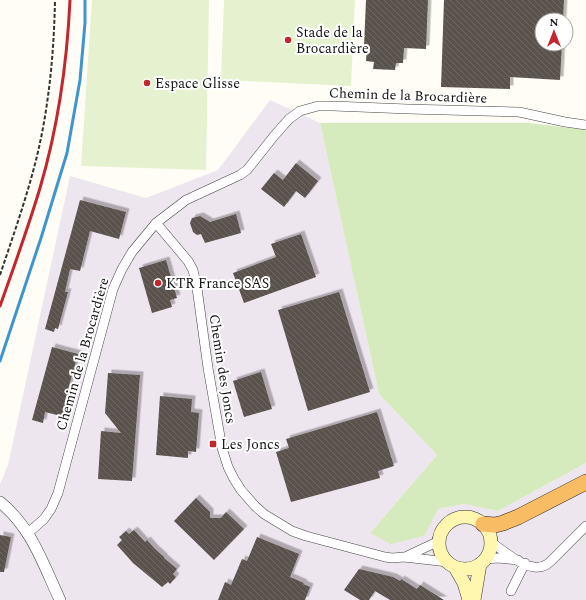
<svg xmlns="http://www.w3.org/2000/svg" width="586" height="600" font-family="Spectral,serif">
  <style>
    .industrial { fill: #eee6ef }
    .grass { fill: #d5ebbd }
    .pitch { fill: #e6f2cf }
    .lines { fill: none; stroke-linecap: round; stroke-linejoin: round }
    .stream { stroke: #3f96cf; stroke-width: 3 }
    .building { fill: url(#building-back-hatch); filter: url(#shadow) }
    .minor-casing { stroke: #444; stroke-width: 10 }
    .tertiary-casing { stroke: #444; stroke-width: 12 }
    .secondary-casing { stroke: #333; stroke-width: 14 }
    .trunk-casing { stroke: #222; stroke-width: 16 }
    .path { stroke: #333; stroke-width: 2; stroke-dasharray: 4 2; stroke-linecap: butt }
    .minor { stroke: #fff; stroke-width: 9 }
    .tertiary { stroke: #fff; stroke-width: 11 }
    .secondary { stroke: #fff6b0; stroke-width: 13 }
    .trunk { stroke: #f7bc64; stroke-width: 15 }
    .rail { stroke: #c4262e; stroke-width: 3 }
    .poi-dot { fill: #c4262e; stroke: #fff; stroke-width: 1.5 }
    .labels { text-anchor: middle; stroke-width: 4; stroke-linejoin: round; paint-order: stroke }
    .poi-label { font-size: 14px; fill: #111; stroke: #fff; text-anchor: start }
    .street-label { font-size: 14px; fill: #111; stroke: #fff }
  </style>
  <defs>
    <pattern id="building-back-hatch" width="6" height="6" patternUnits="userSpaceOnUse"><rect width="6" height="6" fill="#5a524d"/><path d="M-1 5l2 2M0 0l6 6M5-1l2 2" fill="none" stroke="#6d6662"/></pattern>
    <filter id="shadow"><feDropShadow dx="3.5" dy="-3.5" stdDeviation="0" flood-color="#0004"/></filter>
  </defs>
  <rect width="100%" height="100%" fill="#fffdf5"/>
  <!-- industrial -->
  <path class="industrial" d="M270 100 320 123 379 394 437 455 370 533 438 509 464 504 498 511 586 463V600H0V484L8 465 70 176 146 198 218 170Z"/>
  <!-- grass -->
  <path class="grass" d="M320 123H529L586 130V463L498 511 464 504 438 509 424 536 391 544 370 533 437 455 379 394Z"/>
  <!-- pitch -->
  <path class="pitch" d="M92 0H209L206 170 81 166Z
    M224 0H355L351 86 221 80Z"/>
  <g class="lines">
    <!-- stream -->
    <path class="stream" d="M0 361 41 238 67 153 80 80 85 23V0"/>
  </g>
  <!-- building -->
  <path class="building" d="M366 0H428L426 49 404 48 403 63H396L395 70 373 69 374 62 366 61 367 47 364 46Z
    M444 0H564L563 20H542V44H562L560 80 510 77V89L441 87Z
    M296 163 318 181 305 198 296 191 284 207 261 189 274 173 283 180Z
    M80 200 126 212 119 239 90 231 80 271 70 269 65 292H68L58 329 55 328 54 332 45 329Z
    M236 214 241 233 205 243 201 234 197 235 193 232 190 223 192 218 200 216 210 222Z
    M301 234 316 277 244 303 233 273 276 257 271 244Z
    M166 260 177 298 170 300 172 307 152 313 139 268Z
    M339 292 370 392 308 411 278 310Z
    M52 347 78 354 65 400 67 405 66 411 61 416 45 412 43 423 32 420Z
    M261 372 272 409 244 417 233 381Z
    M108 373 140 375 132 481 98 479 101 431 121 433 105 413Z
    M160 396 192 399 191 412 199 413 196 452 188 451V458L156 455Z
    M377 412 394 466 378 471 380 478 291 502 276 452 289 448 286 439Z
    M196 498 210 512V518H221L226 512 244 529 214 560 174 521Z
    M134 530 145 542 147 540 155 549 164 557V558L177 569 173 574 176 577 170 584 168 582 162 587 133 563 117 545 122 540 119 537 126 531 129 534Z
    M0 535 11 537 4 572H0Z
    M257 537 299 554 290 577 304 583 303 584 310 587 305 600H218L225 582 231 585 242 559 247 561Z
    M359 569 393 577 400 581 401 579 417 589 420 585 444 600H390L375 591 369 600H360L344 590Z"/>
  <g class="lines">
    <defs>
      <path id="minor" d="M156 223 188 261 193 270 197 288 208 368 222 448 228 467 234 479 241 490 255 506 264 514 292 531 306 536 385 557 392 558 404 557 448 562
        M28 533 44 519 51 509 58 493 113 289 122 269 132 252 156 223 186 200 240 175 247 170 274 136 289 119 300 111 318 106H333L408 109 519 112 565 122 586 125
        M491 542C504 551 518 564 534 567 541 568 547 565 551 561L586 526
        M405 557 439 541
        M485 559 498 558 518 560
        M511 591 525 563"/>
      <path id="tertiary" d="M0 502C32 528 43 564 60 600"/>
      <path id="secondary" d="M439 543a26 26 0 1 1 52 0a26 26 0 1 1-52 0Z
        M455 567 464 583 469 600
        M474 600 480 564"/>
      <path id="trunk" d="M483 524 495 525 503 523 518 517 586 482"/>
    </defs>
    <!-- minor casing -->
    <use href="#minor" class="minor-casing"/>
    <!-- tertiary casing -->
    <use href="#tertiary" class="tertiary-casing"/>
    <!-- secondary casing -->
    <use href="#secondary" class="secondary-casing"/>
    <!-- trunk casing -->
    <use href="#trunk" class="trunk-casing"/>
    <!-- path -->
    <path class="path" d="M0 275C13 236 27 197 37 156 49 106 54 52 55 0"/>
    <!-- minor -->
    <use href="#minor" class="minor"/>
    <!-- tertiary -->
    <use href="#tertiary" class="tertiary"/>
    <!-- secondary -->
    <use href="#secondary" class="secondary"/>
    <!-- trunk -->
    <use href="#trunk" class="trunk"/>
    <!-- rail -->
    <path class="rail" d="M0 306C14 267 28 228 40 188 58 127 67 64 70 0"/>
  </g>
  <!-- markers -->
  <g class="poi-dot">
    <circle cx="288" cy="40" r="4"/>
    <circle cx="147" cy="83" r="4"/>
    <circle cx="158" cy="283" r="4"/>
    <rect x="209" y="440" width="8" height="8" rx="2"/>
  </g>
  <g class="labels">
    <!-- poi labels -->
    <g class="poi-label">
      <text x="296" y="37">Stade de la<tspan x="296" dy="16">Brocardière</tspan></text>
      <text x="155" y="88">Espace Glisse</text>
      <text x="166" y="288">KTR France SAS</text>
      <text x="221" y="449">Les Joncs</text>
    </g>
    <!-- street labels -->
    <g class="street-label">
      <text transform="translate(408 95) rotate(2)" y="5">Chemin de la Brocardière</text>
      <text transform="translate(82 354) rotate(-74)" y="5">Chemin de la Brocardière</text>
      <text transform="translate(223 369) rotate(81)" y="5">Chemin des Joncs</text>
    </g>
  </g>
  <!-- north arrow -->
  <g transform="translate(554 32)"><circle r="19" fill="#ffffff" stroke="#a0a0a0"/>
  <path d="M0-3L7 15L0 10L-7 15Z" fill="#c4262e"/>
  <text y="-6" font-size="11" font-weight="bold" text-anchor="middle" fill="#111111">N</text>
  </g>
</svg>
